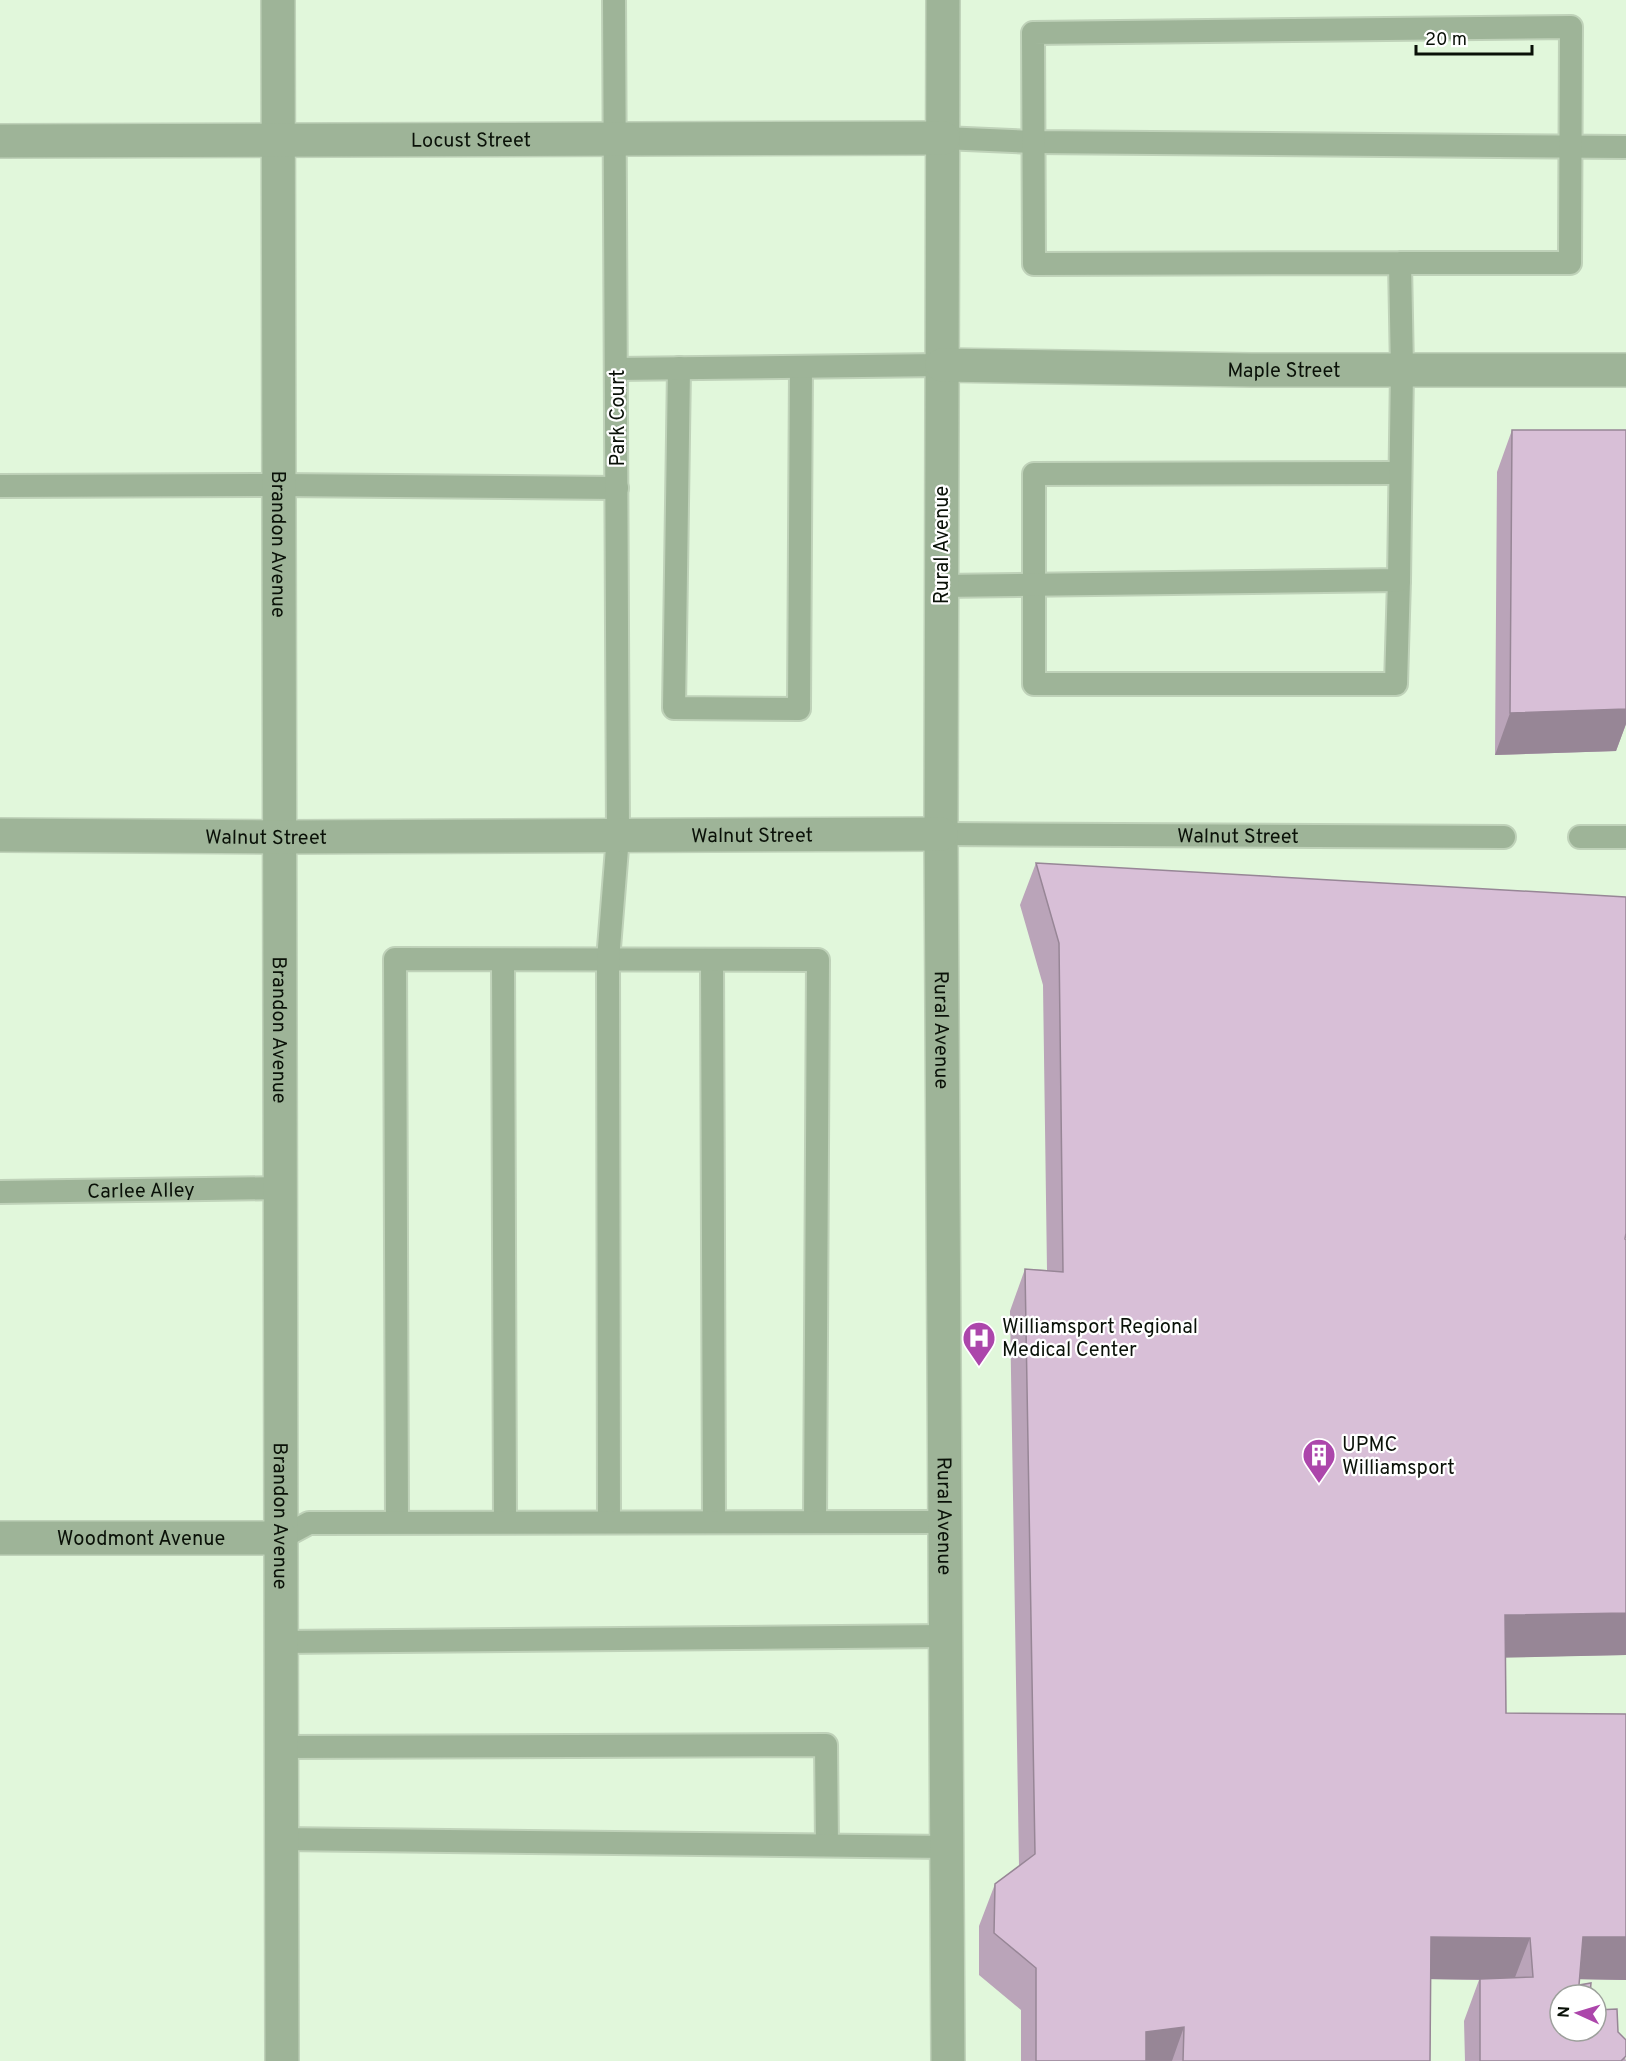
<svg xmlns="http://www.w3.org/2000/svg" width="1626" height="2061" font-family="Overpass,sans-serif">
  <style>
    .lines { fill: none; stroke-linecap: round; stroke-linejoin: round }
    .lane-casing { stroke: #bfd2b9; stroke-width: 26 }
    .street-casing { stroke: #bfd2b9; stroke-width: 36 }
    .lane { stroke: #9eb498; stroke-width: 22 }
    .street { stroke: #9eb498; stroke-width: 33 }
    .wall { fill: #baa4b9 }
    .shaded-wall { fill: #978696 }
    .building { fill: #d8bfd7; stroke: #978696; stroke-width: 1.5 }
    .labels { text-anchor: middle; stroke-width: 4.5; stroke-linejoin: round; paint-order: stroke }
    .street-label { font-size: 20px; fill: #0a1108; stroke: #fff }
    .poi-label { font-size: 20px; fill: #0a1108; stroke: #fff; text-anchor: start }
  </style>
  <rect width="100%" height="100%" fill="#e1f7db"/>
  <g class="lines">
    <defs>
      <g id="lane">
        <path d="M943 138 1033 142 1626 147"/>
        <path d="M679 368 674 708 799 709 801 367"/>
        <path d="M616 369 942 365"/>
        <path d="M0 486 280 485 617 488"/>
        <path d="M1399 580 1396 684H1034V474L1400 473"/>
        <path d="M941 586 1399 580 1402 370 1400 263H1570L1571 27 1033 33 1034 264 1400 263"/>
        <path id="s1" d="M941 834 1504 837"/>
        <path d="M1580 837H1626"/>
        <path d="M503 960 505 1522"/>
        <path d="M712 960 714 1522"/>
        <path id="s2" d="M0 1192 281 1188"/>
        <path d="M397 1522 395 959 818 960 815 1522"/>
        <path d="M609 1522 608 960 618 836 614 0"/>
        <path d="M281 1538 309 1523 944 1522"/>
        <path d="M281 1642 945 1636"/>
        <path d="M281 1747 826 1745 827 1845"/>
        <path d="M281 1839 947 1847"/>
      </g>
      <g id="street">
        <path id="s3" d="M278 0 282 2061"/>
        <path id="s4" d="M943 0 941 834 948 2061"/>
        <path id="s5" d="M0 141 943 138"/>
        <path id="s6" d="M942 365 1251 370H1626"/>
        <path id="s7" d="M0 835 280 837 941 834"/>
        <path id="s8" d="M0 1538H281"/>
      </g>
    </defs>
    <!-- lane casing -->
    <use href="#lane" class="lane-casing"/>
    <!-- street casing -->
    <use href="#street" class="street-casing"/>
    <!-- lane -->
    <use href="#lane" class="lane"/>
    <!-- street -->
    <use href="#street" class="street"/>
  </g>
  <!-- wall -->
  <path class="wall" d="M1512 430H1626V724L1616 751 1495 755 1497 472Z
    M1036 863 1625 1239 1626 1655 1505 1657 1506 1713 1626 1714V1980L1579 1979 1560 1995 1618 2032 1626 2061H1465L1464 2021 1479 1980 1431 1979 1430 2061H1021V2010L979 1975V1926L995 1884 1019 1866 1010 1311 1025 1269 1047 1270 1043 985 1020 905Z"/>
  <!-- shaded-wall -->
  <path class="shaded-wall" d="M1626 709V724L1616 751 1495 755 1510 713Z
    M1626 1613V1655L1490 1658 1505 1615Z
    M1431 1937 1530 1938 1514 1980 1416 1979Z
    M1583 1937H1626V1980L1568 1979Z
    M1184 2027 1172 2061H1135L1146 2032Z"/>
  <!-- building -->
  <path class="building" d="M1512 430H1626V709L1510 713Z
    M1036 863 1626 897V1233L1625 1239 1626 1240V1613L1505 1615 1506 1713 1626 1714V1937H1583L1579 1985 1591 1983 1590 1995H1560V2031H1596V2010L1617 2009 1618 2032 1626 2040V2056L1621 2061H1480V1979L1533 1977 1530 1938 1431 1937 1430 2061H1183L1184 2027 1146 2032V2061H1036V1968L994 1933 995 1884 1035 1854 1025 1269 1063 1272 1059 943Z"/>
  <!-- icons -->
  <defs>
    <symbol id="hospital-pin" viewBox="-11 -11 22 30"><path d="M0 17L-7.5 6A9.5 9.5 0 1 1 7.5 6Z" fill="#ac46ab" stroke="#fff"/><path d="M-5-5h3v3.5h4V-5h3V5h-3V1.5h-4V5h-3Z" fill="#fff"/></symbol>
    <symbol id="building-pin" viewBox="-11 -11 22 30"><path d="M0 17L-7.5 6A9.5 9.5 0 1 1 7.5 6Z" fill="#ac46ab" stroke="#fff"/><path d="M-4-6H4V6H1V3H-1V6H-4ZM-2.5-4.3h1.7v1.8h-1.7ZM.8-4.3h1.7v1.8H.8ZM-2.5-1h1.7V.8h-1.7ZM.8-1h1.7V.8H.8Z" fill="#fff"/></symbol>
  </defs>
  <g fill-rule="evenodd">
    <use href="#hospital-pin" x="960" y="1319" width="38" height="52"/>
    <use href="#building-pin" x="1300" y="1436" width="38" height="52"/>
  </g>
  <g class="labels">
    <!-- street labels -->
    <g class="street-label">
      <text dy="7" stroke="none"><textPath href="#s5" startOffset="471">Locust Street</textPath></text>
      <text dy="7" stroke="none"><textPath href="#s6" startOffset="342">Maple Street</textPath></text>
      <text transform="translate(617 418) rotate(-90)" y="7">Park Court</text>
      <text dy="7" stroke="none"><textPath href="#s3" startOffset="544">Brandon Avenue</textPath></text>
      <text transform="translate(941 545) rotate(-90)" y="7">Rural Avenue</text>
      <text dy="7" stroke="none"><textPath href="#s7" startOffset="752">Walnut Street</textPath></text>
      <text dy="7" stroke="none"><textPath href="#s1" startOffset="297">Walnut Street</textPath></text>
      <text dy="7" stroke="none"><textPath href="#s7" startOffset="266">Walnut Street</textPath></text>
      <text dy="7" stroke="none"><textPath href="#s3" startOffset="1030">Brandon Avenue</textPath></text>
      <text dy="7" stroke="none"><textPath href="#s4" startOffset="1030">Rural Avenue</textPath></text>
      <text dy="7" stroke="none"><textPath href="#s2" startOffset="141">Carlee Alley</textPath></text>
      <text dy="7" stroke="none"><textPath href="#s3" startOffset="1516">Brandon Avenue</textPath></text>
      <text dy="7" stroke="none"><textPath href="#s4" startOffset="1516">Rural Avenue</textPath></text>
      <text dy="7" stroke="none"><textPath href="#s8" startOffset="141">Woodmont Avenue</textPath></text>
    </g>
    <!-- poi labels -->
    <g class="poi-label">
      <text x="1002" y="1333">Williamsport Regional<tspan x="1002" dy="23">Medical Center</tspan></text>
      <text x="1342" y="1451">UPMC<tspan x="1342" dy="23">Williamsport</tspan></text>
    </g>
  </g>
  <!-- north arrow -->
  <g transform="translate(1578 2013) rotate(274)"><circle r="28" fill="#ffffff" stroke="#9da09c" stroke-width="1.5"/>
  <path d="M0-4.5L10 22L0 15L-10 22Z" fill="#ac46ab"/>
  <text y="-9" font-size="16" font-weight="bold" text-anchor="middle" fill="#0a1108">N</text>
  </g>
  <!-- scale -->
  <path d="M1416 45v9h116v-9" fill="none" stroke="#0a1108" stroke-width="3"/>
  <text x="1425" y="45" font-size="18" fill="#0a1108" stroke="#ffffff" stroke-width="4.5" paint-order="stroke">20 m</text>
</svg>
